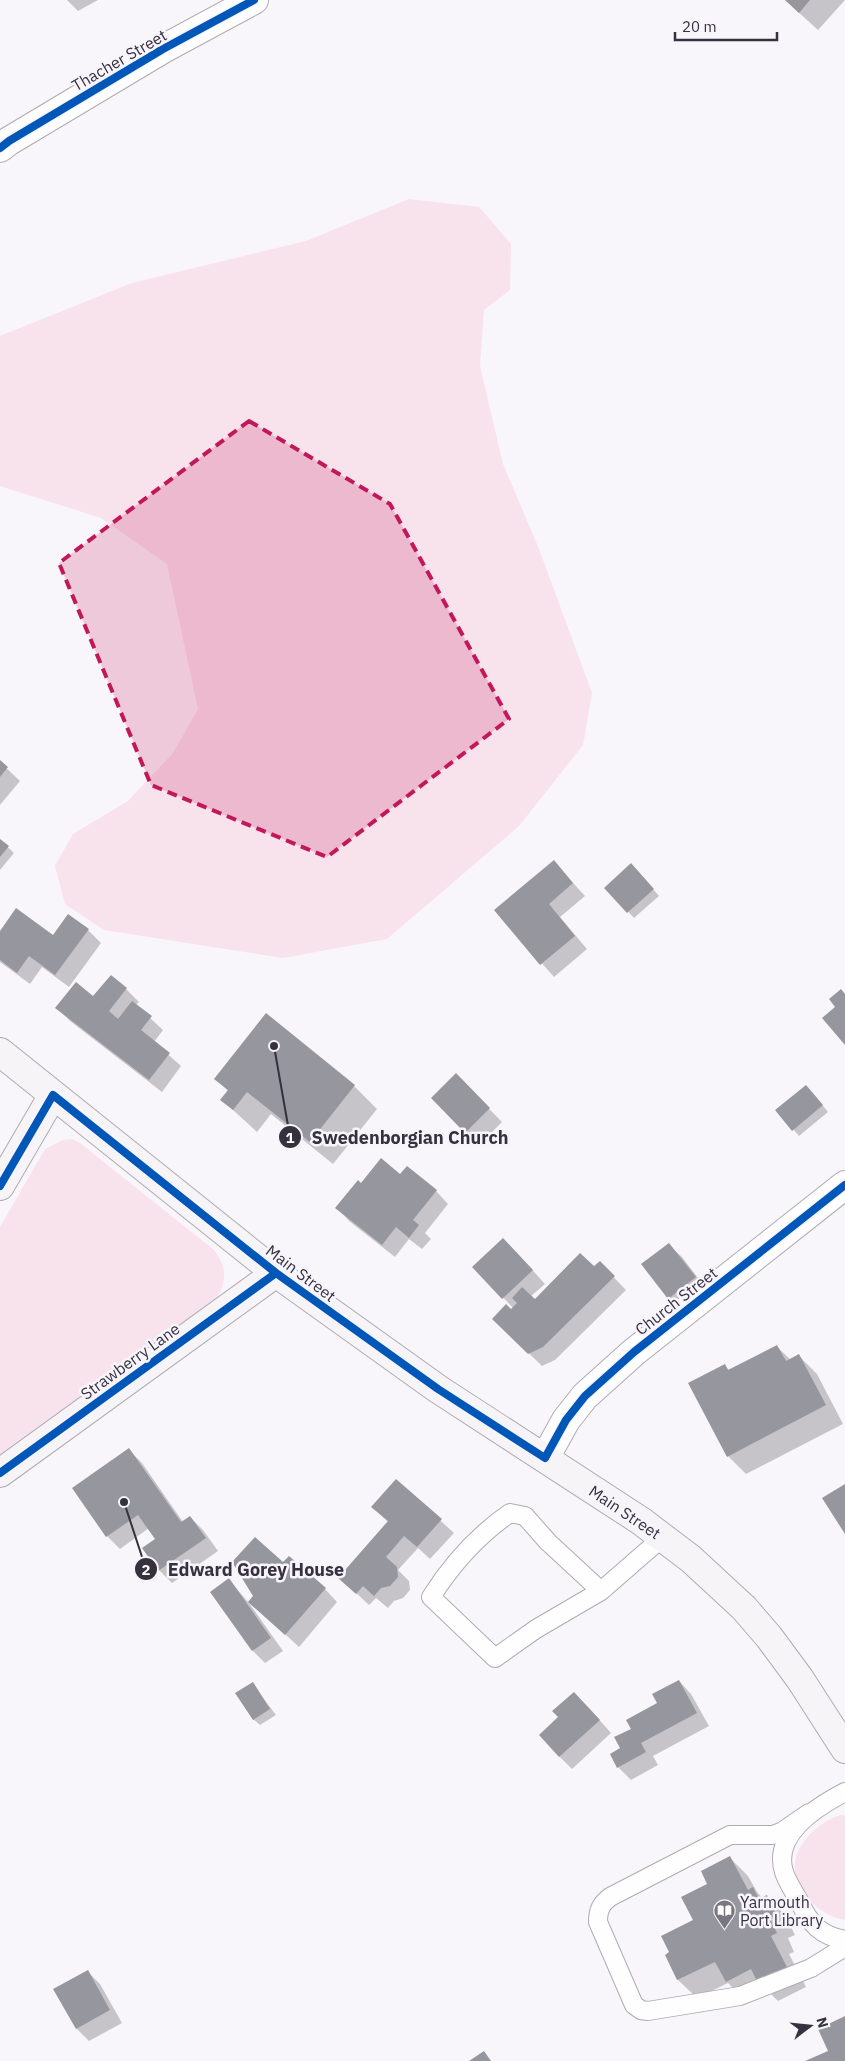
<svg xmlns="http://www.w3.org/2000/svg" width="845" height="2061" font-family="'IBM Plex Sans',sans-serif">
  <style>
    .green { fill: #f8e2eb }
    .shadow { fill: #0003 }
    .building { fill: #96969e }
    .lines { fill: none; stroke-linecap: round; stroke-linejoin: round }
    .lane-casing { stroke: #aeabb2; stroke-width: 20 }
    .street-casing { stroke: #aeabb2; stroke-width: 30 }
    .secondary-casing { stroke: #aeabb2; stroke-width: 30 }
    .lane { stroke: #fefefe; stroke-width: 18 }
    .street { stroke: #fefefe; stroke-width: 28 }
    .secondary { stroke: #f7f4f7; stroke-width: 28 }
    .cycleway-casing { stroke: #f7f5fb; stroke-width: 11 }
    .cycleway { stroke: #0057b8; stroke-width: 8 }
    .marked { fill: #c2185b; fill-opacity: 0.2; stroke: #c2185b; stroke-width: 4; stroke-dasharray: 10 6; stroke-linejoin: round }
    .labels { text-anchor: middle; stroke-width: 5; stroke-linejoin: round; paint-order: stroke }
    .street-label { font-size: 16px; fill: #36313e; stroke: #f7f5fb }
    .poi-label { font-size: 16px; fill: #36313e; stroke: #f7f5fb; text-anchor: start }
    .leader { fill: none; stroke: #36313e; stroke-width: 2 }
    .callout-dot { fill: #36313e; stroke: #f7f5fb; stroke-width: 2 }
    .mark-label { font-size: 15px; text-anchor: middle; font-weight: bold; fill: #fff }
    .callout-label { font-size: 18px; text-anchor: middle; font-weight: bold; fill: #36313e; stroke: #f7f5fb; stroke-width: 5; stroke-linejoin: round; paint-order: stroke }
  </style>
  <rect width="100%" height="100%" fill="#f8f6fa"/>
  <!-- green -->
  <path class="green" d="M409 199 479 207 511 244 510 290 484 310 480 366 503 464 539 549 592 693 583 745 519 826 387 939 283 958 104 930 65 904 55 866 73 834 128 801 173 753 198 709 167 564 101 518 0 486V336L132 283 306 241Z
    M72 1139 80 1143 214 1250C227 1267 227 1280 217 1299L0 1456V1227L45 1149 63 1140Z
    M841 1815H845V1920C822 1916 798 1896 795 1871 792 1846 819 1821 841 1815Z"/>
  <!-- shadow -->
  <path class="shadow" d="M67 0H98L78 11Z
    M785 0H845L818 30Z
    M0 762 20 781 0 805Z
    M0 840 14 853 0 870Z
    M554 862 585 896 560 917 587 949 554 977 496 911Z
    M637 871 659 896 634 918 606 888Z
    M88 930 101 943 69 987 42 967 30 984 0 962V933L53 937Z
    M126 989 139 1002 136 1005 163 1030 154 1042 181 1066 162 1092 70 1021 57 1008Z
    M456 1075 502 1122 479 1145 433 1098Z
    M216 1079 354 1086 377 1109 333 1164 271 1114 257 1132 222 1100 229 1092Z
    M812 1092 828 1112 799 1136 777 1110Z
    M400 1175 436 1191 448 1204 425 1233 431 1239 422 1249 409 1239 395 1257 349 1221 337 1208 362 1185Z
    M669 1245 682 1257 708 1291 681 1311 669 1298Z
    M516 1252 545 1284 530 1297 535 1301 594 1268 600 1263 626 1290 555 1360 542 1366 494 1319 513 1308 474 1267Z
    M777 1347 791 1360 799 1356 817 1374 843 1424 746 1474 728 1456 725 1366 730 1371Z
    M129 1450 142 1463 183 1522 190 1517 203 1530 218 1551 172 1583 159 1570 144 1548 157 1539 149 1528 120 1549 107 1536 74 1489Z
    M396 1480 454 1533 430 1559 418 1548 398 1570 409 1581 410 1590 403 1598 394 1601 388 1608 376 1598 369 1605 340 1578 388 1522 373 1507Z
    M283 1564 325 1589 337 1602 299 1647 250 1602 249 1603 283 1651 265 1663 253 1651 212 1592 229 1580 249 1603Z
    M679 1681 691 1694 709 1726 653 1756 658 1765 631 1780 618 1767 621 1749 632 1729Z
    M252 1683 276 1715 260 1725 253 1719Z
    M587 1706 611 1733 572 1769 559 1756Z
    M730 1858 748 1876 757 1892 763 1899 767 1897 785 1915 795 1935 788 1938 794 1952 789 1954 806 1987 778 2001 766 1989 745 2000 728 1983 697 1998 678 1980 666 1955 671 1953 694 1921 709 1884Z
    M87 1971 100 1984 122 2023 89 2041 77 2029Z"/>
  <!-- building -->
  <path class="building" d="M785 0H810L799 13Z
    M0 760 8 767 0 777Z
    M0 839 9 846 0 857Z
    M554 860 573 883 549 904 575 936 540 965 494 910Z
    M631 863 654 889 627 913 604 888Z
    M16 908 53 935 68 914 89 929 55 975 29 956 17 973 0 960V931Z
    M111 975 127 988 109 1011 118 1019 132 1001 152 1016 141 1030 170 1053 149 1080 55 1008 76 982 93 996Z
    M841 989 845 994V1045L822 1018 835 1007 829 999Z
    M266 1013 355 1085 310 1142 247 1092 233 1110 220 1100 228 1090 214 1079Z
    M456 1073 490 1108 465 1133 431 1098Z
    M806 1085 823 1105 792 1131 775 1110Z
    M381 1158 400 1174 407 1166 437 1190 413 1220 419 1225 409 1238 396 1227 382 1245 335 1208 358 1180 361 1183Z
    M503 1238 533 1270 502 1299 472 1267Z
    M669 1243 696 1277 668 1299 641 1264Z
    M580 1253 594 1266 600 1261 615 1276 543 1347 528 1354 492 1319 506 1304 511 1309 517 1303 512 1298 522 1287 535 1299Z
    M777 1345 786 1361 799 1354 826 1405 727 1457 688 1383 725 1364 728 1370Z
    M129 1448 181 1522 190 1516 206 1538 158 1571 142 1548 155 1539 138 1515 106 1537 72 1488Z
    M396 1479 442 1519 417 1547 404 1536 386 1557 397 1567 398 1577 390 1586 381 1588 374 1596 363 1586 356 1594 338 1578 388 1521 371 1507Z
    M845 1484V1534L822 1498Z
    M255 1537 283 1562 289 1556 326 1588 285 1635 248 1602 253 1596 232 1562Z
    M229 1578 271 1638 252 1651 210 1592Z
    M679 1680 697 1713 641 1743 646 1752 617 1768 610 1754 620 1748 614 1737 631 1729 626 1720 657 1703 652 1694Z
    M253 1682 270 1709 253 1720 235 1693Z
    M574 1692 600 1720 559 1757 539 1735 558 1717 552 1711Z
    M730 1856 748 1890 753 1887 759 1899 767 1895 778 1916 770 1919 777 1933 771 1936 788 1969 758 1983 751 1969 726 1982 715 1962 677 1980 665 1955 669 1952 661 1936 693 1920 681 1897 707 1884 701 1871Z
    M88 1970 110 2010 76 2029 53 1989Z
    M845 2016V2061H805L828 2051 818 2029Z
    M484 2051 491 2061H469Z"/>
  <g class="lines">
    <defs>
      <path id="lane" d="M601 1591 548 1542 525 1516 510 1513C478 1535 452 1564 431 1597L495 1658 536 1629 601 1591 663 1537
        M845 1792C818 1806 772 1834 784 1872 787 1882 795 1893 800 1903 810 1924 821 1936 845 1940
        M809 1813 783 1831 773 1835H730L610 1897C601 1904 598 1910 598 1922L634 2005 641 2010 648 2011 740 1996 811 1968 845 1947"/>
      <path id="street" d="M0 148 9 141 163 49 254 0
        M545 1458 566 1420 585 1396 634 1352 845 1185"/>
      <path id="secondary" d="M0 1052 276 1273 438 1389 641 1521 691 1559 744 1608 769 1637 800 1679 845 1749
        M0 1186 53 1095
        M0 1473 276 1273"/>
    </defs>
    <!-- lane casing -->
    <use href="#lane" class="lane-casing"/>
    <!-- street casing -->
    <use href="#street" class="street-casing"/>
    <!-- secondary casing -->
    <use href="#secondary" class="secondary-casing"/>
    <!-- lane -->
    <use href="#lane" class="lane"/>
    <!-- street -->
    <use href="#street" class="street"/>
    <!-- secondary -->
    <use href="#secondary" class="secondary"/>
    <defs>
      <path id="cycleway" d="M0 148 9 141 163 49 254 0
        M0 1186 53 1095 276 1273 438 1389 545 1458 566 1420 585 1396 634 1352 845 1185
        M0 1473 276 1273"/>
    </defs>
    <!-- cycleway casing -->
    <use href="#cycleway" class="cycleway-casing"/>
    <!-- cycleway -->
    <use href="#cycleway" class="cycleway"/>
  </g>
  <!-- marked area -->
  <path class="marked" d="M249 421 390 504 509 719 327 857 151 785 59 563Z"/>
  <!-- icons -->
  <defs>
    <symbol id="library-pin" viewBox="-11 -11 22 30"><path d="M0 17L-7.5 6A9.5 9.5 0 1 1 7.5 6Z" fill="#7a7680" stroke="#f7f5fb"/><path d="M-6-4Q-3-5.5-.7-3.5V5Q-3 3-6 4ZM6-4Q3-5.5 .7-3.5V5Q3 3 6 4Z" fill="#fff"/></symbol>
  </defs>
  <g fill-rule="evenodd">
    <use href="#library-pin" x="712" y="1898" width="25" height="34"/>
  </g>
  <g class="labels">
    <!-- street labels -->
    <g class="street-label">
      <text transform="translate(119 60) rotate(-30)" y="6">Thacher Street</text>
      <text transform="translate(301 1273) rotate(37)" y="6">Main Street</text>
      <text transform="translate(676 1301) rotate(-38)" y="6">Church Street</text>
      <text transform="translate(130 1361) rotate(-36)" y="6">Strawberry Lane</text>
      <text transform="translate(625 1512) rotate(34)" y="6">Main Street</text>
    </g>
    <!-- poi labels -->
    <g class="poi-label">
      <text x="740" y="1908">Yarmouth<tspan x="740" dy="18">Port Library</tspan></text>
    </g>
  </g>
  <!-- callouts -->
  <path class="leader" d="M274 1046L290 1137M124 1502L146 1569"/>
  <g class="callout-dot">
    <circle cx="274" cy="1046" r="5"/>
    <circle cx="124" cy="1502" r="5"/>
    <circle cx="290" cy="1137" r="12"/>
    <circle cx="146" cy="1569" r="12"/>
  </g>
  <g class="mark-label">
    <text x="290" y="1143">1</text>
    <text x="146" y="1575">2</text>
  </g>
  <g class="callout-label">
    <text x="410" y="1144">Swedenborgian Church</text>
    <text x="256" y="1576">Edward Gorey House</text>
  </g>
  <!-- north arrow -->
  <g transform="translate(810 2026) rotate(74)" stroke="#f7f5fb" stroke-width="4" paint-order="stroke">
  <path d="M0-4L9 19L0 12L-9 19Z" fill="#36313e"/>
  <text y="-8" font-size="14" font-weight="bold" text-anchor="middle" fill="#36313e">N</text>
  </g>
  <!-- scale -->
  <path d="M675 32v8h102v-8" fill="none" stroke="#36313e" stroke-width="2.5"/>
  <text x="682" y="32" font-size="15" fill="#36313e" stroke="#f7f5fb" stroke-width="4" paint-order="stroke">20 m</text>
</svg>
